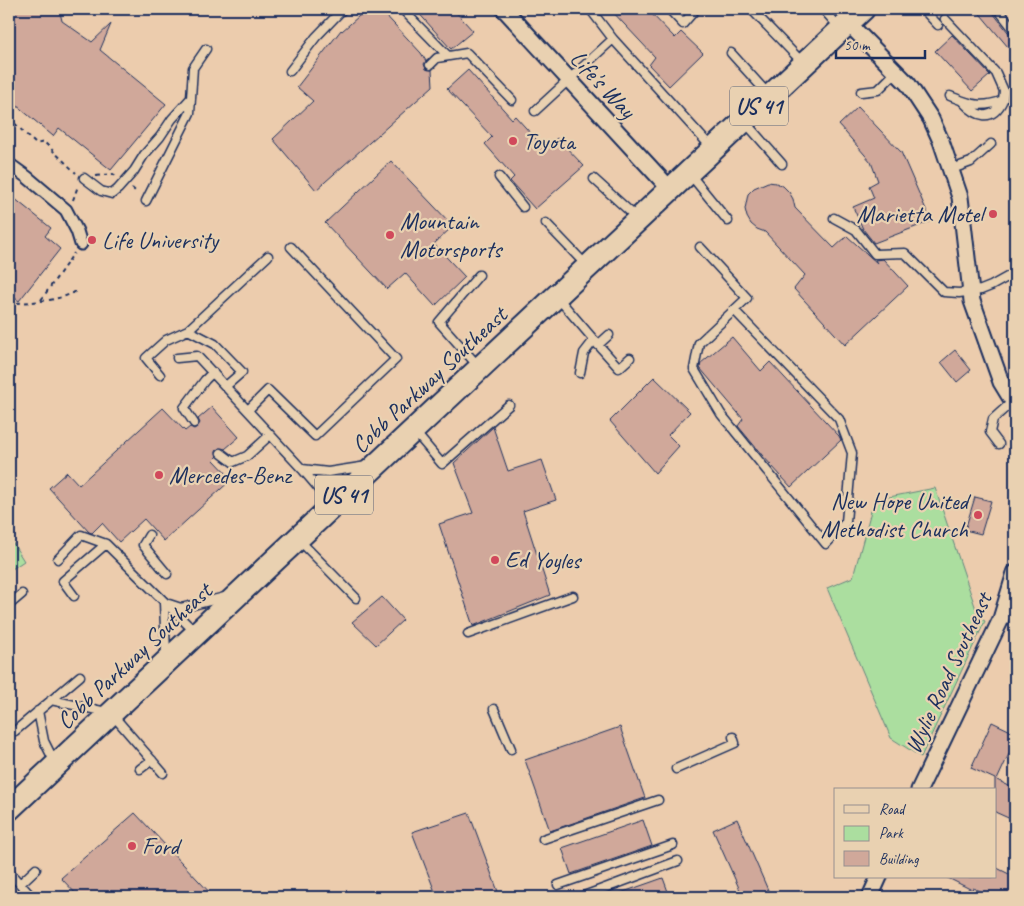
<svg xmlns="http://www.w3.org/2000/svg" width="1024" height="906" font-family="Caveat,sans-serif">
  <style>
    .green { fill: #abde9f; stroke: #63867e }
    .building { fill: #d0a89a; stroke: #1b2f5e }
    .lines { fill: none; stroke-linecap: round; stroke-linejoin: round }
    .service-casing { stroke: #1b2f5e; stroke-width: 11 }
    .pedestrian-casing { stroke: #1b2f5e; stroke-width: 15 }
    .minor-casing { stroke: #1b2f5e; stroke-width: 19 }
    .primary-casing { stroke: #1b2f5e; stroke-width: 26 }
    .path { stroke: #1b2f5e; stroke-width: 2; stroke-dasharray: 4 4; stroke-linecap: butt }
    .service { stroke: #e9d1b1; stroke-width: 8 }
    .pedestrian { stroke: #e9d1b1; stroke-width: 11 }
    .minor { stroke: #e9d1b1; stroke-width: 15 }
    .primary { stroke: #e9d1b1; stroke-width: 22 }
    .poi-dot { fill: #d1495b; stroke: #e9d1b1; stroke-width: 2 }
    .labels { text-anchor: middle; stroke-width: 4.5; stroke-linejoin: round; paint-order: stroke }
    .shield { fill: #e9d1b1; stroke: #596077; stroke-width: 1 }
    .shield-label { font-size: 22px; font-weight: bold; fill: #1b2f5e }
    .street-label { font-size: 24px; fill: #1b2f5e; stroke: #e9d1b1 }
    .poi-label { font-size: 24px; fill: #1b2f5e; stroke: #e9d1b1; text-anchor: start }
  </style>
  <rect width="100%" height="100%" fill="#ecccad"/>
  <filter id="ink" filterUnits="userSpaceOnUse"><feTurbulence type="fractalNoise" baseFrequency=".02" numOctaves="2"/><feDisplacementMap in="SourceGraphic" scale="10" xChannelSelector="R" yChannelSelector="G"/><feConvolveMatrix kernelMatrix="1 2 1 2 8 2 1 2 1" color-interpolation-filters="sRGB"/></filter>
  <g filter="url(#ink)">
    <!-- green -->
    <path class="green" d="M935 488 979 618 985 621 921 757 891 738 827 588 853 577 874 500Z
      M9 537 24 561 9 571Z"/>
    <!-- building -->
    <path class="building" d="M9 9H56L60 12 62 21 92 42 111 24 100 50 166 104 111 170 59 128 53 136 9 99Z
      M367 9H380L421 53 426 61 424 64 426 69 432 70 433 86 316 190 273 139 313 101 297 87 341 30 342 31Z
      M415 9H453L473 31 451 49Z
      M610 9H647L675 38 681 32 703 53 669 86 649 65 655 57Z
      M976 9H990L1015 41 1008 47Z
      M952 35 990 75 972 91 935 51Z
      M468 70 512 119 515 116 545 149 557 138 584 166 535 209 510 181 514 177 485 144 492 137 447 89Z
      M858 107 901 152 931 221 874 243 863 229 853 207 874 198 869 186 878 181 871 162 839 125Z
      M391 161 453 226 434 244 465 277 435 306 405 273 387 289 325 223Z
      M768 182 776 183 783 186 789 192 793 199 795 208 834 248 847 236 877 263 875 260 883 259 908 286 845 345 794 289 805 275 765 232 757 229 751 224 747 217 745 209 748 194 754 188Z
      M9 194 51 228 45 236 60 249 19 301 9 294Z
      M732 337 761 371 770 362 839 436 841 440 791 487 762 455 738 426 743 419 700 368 701 363Z
      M955 350 971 370 957 382 941 362Z
      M654 377 690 412 668 435 679 446 655 473 610 421Z
      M212 407 239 437 225 449 219 448 216 452 217 457 214 460 232 479 164 541 144 519 119 542 102 523 92 533 89 532 49 488 67 472 79 485 163 408 185 431 190 427 194 429 197 427 200 423 198 419Z
      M493 427 508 471 542 460 556 500 523 511 550 595 473 626 439 524 473 513 454 463Z
      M975 497 991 501 981 534 965 530Z
      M382 597 403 620 376 645 352 622Z
      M992 722 1015 733V741L997 780 1015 789V821L995 812V779L971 768Z
      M620 727 645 798 550 831 525 760Z
      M135 813 214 897H79L61 878Z
      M469 813 500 897H437L412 832Z
      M737 819 771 897H743L713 830Z
      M643 820 652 846 571 874 562 848Z
      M995 867 1015 877V897H991L973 888 972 890 946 877H995Z
      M663 878 670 897H613L612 896Z"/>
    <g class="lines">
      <defs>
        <path id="service" d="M402 9 448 56
          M669 9 683 24 696 9
          M751 9 803 63
          M823 9 840 28
          M923 9 938 25
          M998 9 1015 31
          M945 19 996 73 1004 91 1003 100C981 109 970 104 950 96
          M613 39 711 147
          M731 53 768 94
          M430 65 437 58 467 53 512 100
          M290 71 316 37 343 9
          M861 92 878 90 896 72
          M963 102C977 117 992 123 1003 100
          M535 111 613 39 590 9
          M745 122 782 164
          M952 169 971 162 991 144
          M689 173 728 221
          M499 177 523 207
          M84 178 101 191 112 194 118 189 134 171 144 155 160 137 172 119 191 98
          M594 179 637 218
          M146 201 190 113 193 68 206 49
          M834 218 856 230 875 254 905 253 944 292 959 293 981 290 991 286 1009 276
          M546 223 586 265
          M700 247 747 298 699 343 694 369 721 414 826 544 846 522 852 453 839 419 734 310
          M558 298 594 340 584 353 580 373
          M188 330 215 344 242 372 226 386
          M594 340 619 368 630 358
          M598 345 609 335
          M177 358 197 356 302 469 332 504
          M479 367 439 322 479 275
          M160 375 146 358 166 340 188 330 268 256
          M248 410 268 390 315 436 396 359 291 247
          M194 423 184 408 205 380 213 372
          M415 432 442 464 509 405
          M999 444 990 432 993 419 1013 401
          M221 453 233 462 247 456 270 435
          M302 469 328 472 367 466
          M149 535 143 545 167 574
          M300 541 356 598
          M58 559 81 535 106 544 195 632
          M74 596 63 581 106 544
          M164 602 166 655
          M169 604 181 608 225 597
          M9 605 22 594
          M468 634 573 596
          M51 700 111 713 163 773
          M494 709 511 749
          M38 711 44 741 55 763
          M15 731 80 676
          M140 769 152 760
          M676 769 735 743 733 737
          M9 788 17 798
          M543 839 658 800
          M9 872 32 897
          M20 884 36 869
          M558 885 673 845
          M581 897 678 861"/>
        <path id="pedestrian" d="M9 164 27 177 66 210 77 231 81 244"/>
        <path id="minor" d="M504 9 670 189
          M848 23 908 84 931 119 941 141 960 197 972 301 1001 382 1015 405
          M919 790 1001 619 1015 573
          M870 897 879 877"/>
        <path id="primary" d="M9 809 863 9"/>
      </defs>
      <!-- service casing -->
      <use href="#service" class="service-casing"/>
      <!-- pedestrian casing -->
      <use href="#pedestrian" class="pedestrian-casing"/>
      <!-- minor casing -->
      <use href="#minor" class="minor-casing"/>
      <!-- primary casing -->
      <use href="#primary" class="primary-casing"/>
      <!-- path -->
      <path class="path" d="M9 118 36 144 44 142 76 173
        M96 176 113 174 116 176
        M132 188 137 193
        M73 200 78 186
        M41 300 74 253
        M9 303C27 303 61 301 76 291"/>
      <!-- service -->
      <use href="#service" class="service"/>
      <!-- pedestrian -->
      <use href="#pedestrian" class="pedestrian"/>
      <!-- minor -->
      <use href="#minor" class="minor"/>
      <!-- primary -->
      <use href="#primary" class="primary"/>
    </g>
  </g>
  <!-- markers -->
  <g class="poi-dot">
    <circle cx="513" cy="141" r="5"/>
    <circle cx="993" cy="214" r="5"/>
    <circle cx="390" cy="235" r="5"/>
    <circle cx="92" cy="240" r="5"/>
    <circle cx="159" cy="475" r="5"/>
    <circle cx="978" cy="515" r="5"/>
    <circle cx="495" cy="560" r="5"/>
    <circle cx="132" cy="846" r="5"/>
  </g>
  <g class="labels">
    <!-- shield labels -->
    <g class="shield">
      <rect x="730" y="86.5" width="58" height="39" rx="4"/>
      <rect x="315" y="475.5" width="58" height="39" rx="4"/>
    </g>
    <g class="shield-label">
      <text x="759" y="114">US 41</text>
      <text x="344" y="503">US 41</text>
    </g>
    <!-- street labels -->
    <g class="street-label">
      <text transform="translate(603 84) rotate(47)" y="8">Life's Way</text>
      <text transform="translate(429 380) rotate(-43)" y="8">Cobb Parkway Southeast</text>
      <text transform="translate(134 656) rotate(-43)" y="8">Cobb Parkway Southeast</text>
      <text transform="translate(948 673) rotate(-65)" y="8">Wylie Road Southeast</text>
    </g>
    <!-- poi labels -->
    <g class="poi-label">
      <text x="523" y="149">Toyota</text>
      <text x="983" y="222" text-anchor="end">Marietta Motel</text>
      <text x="400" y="229">Mountain<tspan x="400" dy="28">Motorsports</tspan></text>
      <text x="102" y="248">Life University</text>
      <text x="169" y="483">Mercedes-Benz</text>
      <text x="968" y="509" text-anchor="end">New Hope United<tspan x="968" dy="28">Methodist Church</tspan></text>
      <text x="505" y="568">Ed Yoyles</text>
      <text x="142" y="854">Ford</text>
    </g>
  </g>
  <!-- margin -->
  <rect width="1024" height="906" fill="none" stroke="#e9d1b1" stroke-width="30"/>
  <rect x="15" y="15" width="994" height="876" fill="none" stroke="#1b2f5e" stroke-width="2" filter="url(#ink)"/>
  <!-- legend -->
  <rect x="834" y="788" width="162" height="90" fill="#e9d1b1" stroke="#979090"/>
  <rect x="844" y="805" width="25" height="8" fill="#e9d1b1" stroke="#979090"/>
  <text x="879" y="814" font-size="15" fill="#1b2f5e">Road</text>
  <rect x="844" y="826" width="25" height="15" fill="#abde9f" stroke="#979090"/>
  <text x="879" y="838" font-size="15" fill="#1b2f5e">Park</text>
  <rect x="844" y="851" width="25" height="15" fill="#d0a89a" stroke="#979090"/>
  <text x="879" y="864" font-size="15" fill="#1b2f5e">Building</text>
  <!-- scale -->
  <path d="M836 50v8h89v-8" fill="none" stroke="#1b2f5e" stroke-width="2.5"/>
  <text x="844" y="50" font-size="15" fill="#1b2f5e" stroke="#e9d1b1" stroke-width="4" paint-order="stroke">50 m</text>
</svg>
